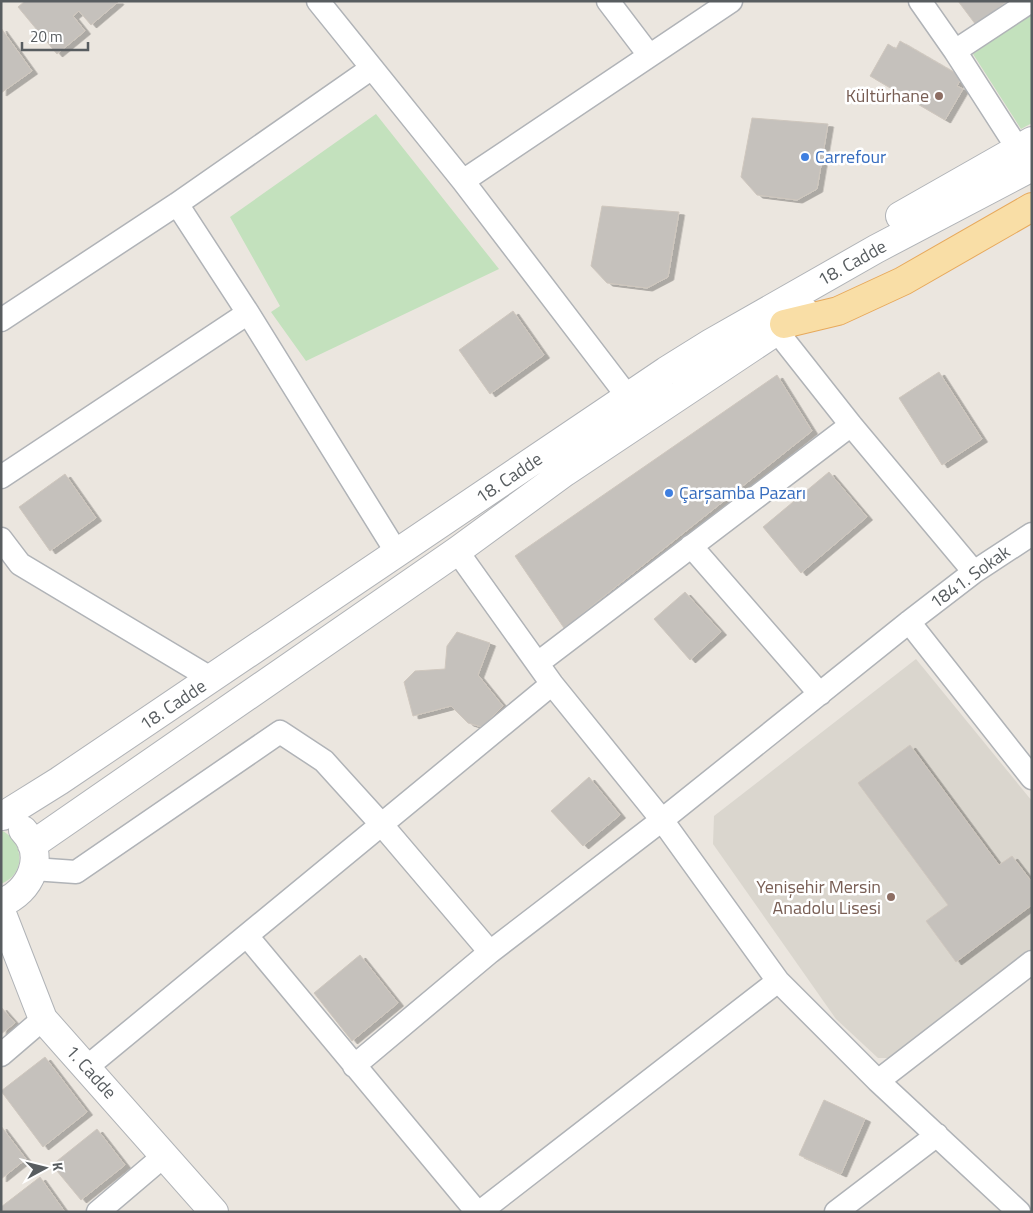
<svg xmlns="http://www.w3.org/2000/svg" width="1033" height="1213" font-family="'Titillium Web',sans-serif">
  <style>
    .education { fill: #dad6ce }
    .green { fill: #c3e1bd }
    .building { fill: #c5c1bc; stroke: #cfc7be; filter: url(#shadow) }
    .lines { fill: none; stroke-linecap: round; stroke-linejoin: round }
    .minor-casing { stroke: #b0b3b7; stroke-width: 25 }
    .tertiary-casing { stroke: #b0b3b7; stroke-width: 30 }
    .primary-casing { stroke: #e7a95c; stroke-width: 30 }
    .minor { stroke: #fff; stroke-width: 22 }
    .tertiary { stroke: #fff; stroke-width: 28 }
    .primary { stroke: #f9dea6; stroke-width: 28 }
    .education-dot { fill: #8d6e63; stroke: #fff; stroke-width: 2 }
    .shop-dot { fill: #3f7fe0; stroke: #fff; stroke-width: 2 }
    .labels { text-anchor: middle; stroke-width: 5; stroke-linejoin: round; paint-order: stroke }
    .education-label { font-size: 18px; fill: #785e54; stroke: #fff; text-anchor: end }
    .shop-label { font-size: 18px; fill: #366cbe; stroke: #fff; text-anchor: start }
    .street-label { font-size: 18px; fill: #585d60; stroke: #fff }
  </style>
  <defs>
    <filter id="shadow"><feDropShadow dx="5.5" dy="3" stdDeviation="0" flood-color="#0004"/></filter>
  </defs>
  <rect width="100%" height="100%" fill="#ebe6df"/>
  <!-- education -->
  <path class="education" d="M916 659 1032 801V951L895 1058H878L836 1019 713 844 714 816Z"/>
  <!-- green -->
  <path class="green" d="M1032 13V123L1021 129 973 54Z
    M376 114 499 269 306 361 271 312 280 306 230 217Z
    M1 830C24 841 27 874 1 884Z"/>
  <!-- building -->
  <path class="building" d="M25 1H118V2L91 25 79 11 73 16 85 31 57 54 18 7Z
    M958 1H1007L976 25Z
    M1 28 32 71 1 93Z
    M900 41 962 77 957 86 963 89 945 120 870 76 888 44 896 49Z
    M752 118 828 124 817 189 797 200 757 195 741 177Z
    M602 206 679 212 668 277 647 288 607 283 591 266Z
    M513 311 544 355 490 394 459 350Z
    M939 372 982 439 942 465 899 398Z
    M777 375 812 431 564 628 515 556Z
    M829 472 867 517 801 573 763 527Z
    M65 474 96 518 50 551 19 507Z
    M685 592 721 632 690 660 654 619Z
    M457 632 490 643 478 675 503 706 482 727 468 723 451 706 413 716 404 682 415 671 445 669 447 646Z
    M910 745 999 865 1012 856 1032 882V905L956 962 926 921 948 905 858 783Z
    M589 777 620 815 583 846 551 811Z
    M360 955 398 1003 352 1041 314 993Z
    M1 1007 15 1023 1 1034Z
    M45 1057 87 1112 43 1147 1 1091Z
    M824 1100 865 1119 841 1174 799 1155Z
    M1 1126 26 1159 1 1179Z
    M97 1129 125 1165 81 1200 52 1165Z
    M40 1177 65 1212H1V1207Z"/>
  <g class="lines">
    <defs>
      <path id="minor" d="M318 1 463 181 628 397
        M608 1 649 55
        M920 1 955 51 1018 149
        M955 51 1031 1
        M463 181 731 1
        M177 204 248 313 397 553
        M1 320 177 204 372 68
        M776 330 851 425 974 572
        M1 477 248 313
        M1 539 20 564 212 679
        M691 546 820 694
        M457 551 552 684 662 820 778 981 878 1081 1019 1212
        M909 622 1032 778
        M538 663 851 425
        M33 869 76 872 280 732 324 761 382 825 490 952
        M247 936 477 1212
        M1 1055 43 1019
        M354 1066 490 952 662 820 909 622 974 572 1032 534
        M87 1067 552 684
        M878 1081 1032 962
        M98 1212 165 1155
        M480 1212 778 981
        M836 1212 937 1135"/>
      <path id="tertiary" d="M900 216 1032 141
        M3 816 59 781 666 371 711 343 876 249 1032 167
        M32 845 457 551 565 472 805 312
        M1 903C31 892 47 855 23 830
        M1 911 43 1019 214 1212"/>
      <path id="primary" d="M784 324 838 311 903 281 1032 207"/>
    </defs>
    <!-- minor casing -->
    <use href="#minor" class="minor-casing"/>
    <!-- tertiary casing -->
    <use href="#tertiary" class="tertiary-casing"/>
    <!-- primary casing -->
    <use href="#primary" class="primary-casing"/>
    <!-- minor -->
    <use href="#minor" class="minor"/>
    <!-- tertiary -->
    <use href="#tertiary" class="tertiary"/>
    <!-- primary -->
    <use href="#primary" class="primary"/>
  </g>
  <!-- markers -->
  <g class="education-dot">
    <circle cx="939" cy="96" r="5"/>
    <circle cx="891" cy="897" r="5"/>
  </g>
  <g class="shop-dot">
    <circle cx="805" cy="157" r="5"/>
    <circle cx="669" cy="493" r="5"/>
  </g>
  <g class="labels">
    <!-- education labels -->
    <g class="education-label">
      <text x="929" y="102">Kültürhane</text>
      <text x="881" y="893">Yenişehir Mersin<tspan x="881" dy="21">Anadolu Lisesi</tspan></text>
    </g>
    <!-- shop labels -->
    <g class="shop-label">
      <text x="815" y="163">Carrefour</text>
      <text x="679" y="499">Çarşamba Pazarı</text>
    </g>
    <!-- street labels -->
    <g class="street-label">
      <text transform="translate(852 263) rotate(-29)" y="6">18. Cadde</text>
      <text transform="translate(509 478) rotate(-34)" y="6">18. Cadde</text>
      <text transform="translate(970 577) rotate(-36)" y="6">1841. Sokak</text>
      <text transform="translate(173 705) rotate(-34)" y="6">18. Cadde</text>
      <text transform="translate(91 1072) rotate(48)" y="6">1. Cadde</text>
    </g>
  </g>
  <!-- border -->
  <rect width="1033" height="1213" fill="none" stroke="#585d60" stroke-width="5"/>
  <!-- north arrow -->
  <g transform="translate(45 1168) rotate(83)" stroke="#ffffff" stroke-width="4" paint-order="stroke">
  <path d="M0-4L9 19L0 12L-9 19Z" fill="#585d60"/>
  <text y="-8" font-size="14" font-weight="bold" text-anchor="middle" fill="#585d60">K</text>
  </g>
  <!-- scale -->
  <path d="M22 42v8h66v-8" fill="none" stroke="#585d60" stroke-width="2.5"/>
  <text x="30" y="42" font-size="15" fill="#585d60" stroke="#ffffff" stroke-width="4" paint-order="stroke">20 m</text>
</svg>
